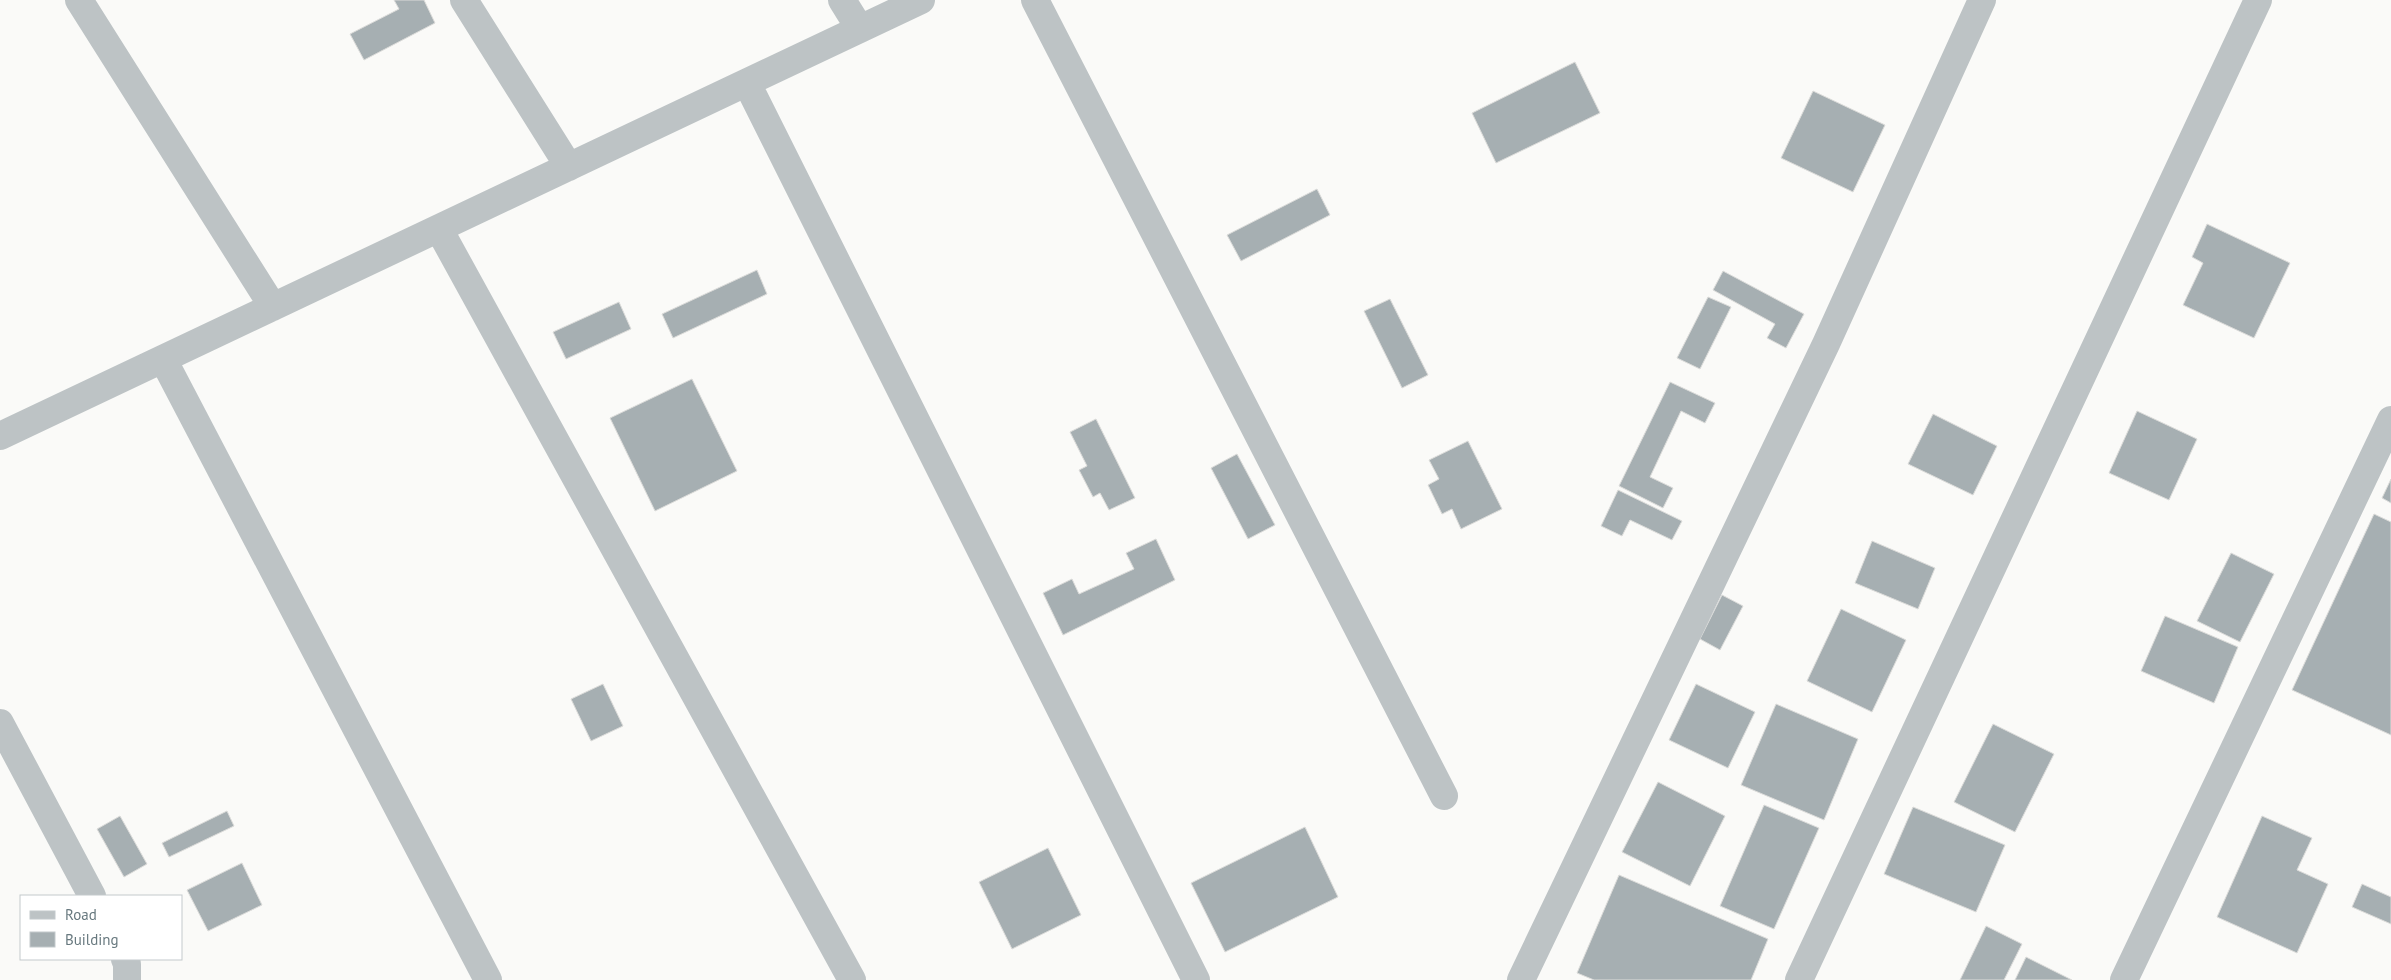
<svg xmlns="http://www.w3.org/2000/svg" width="2391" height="980" font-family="'PT Sans',sans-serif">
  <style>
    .building { fill: #a6afb2; stroke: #dcdcda }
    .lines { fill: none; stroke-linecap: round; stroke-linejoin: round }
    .minor { stroke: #bdc3c5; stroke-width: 28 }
  </style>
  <rect width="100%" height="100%" fill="#fafaf8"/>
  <!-- building -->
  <path class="building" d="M394 0H424L435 23 364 60 350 34 399 9Z
    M1575 62 1600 113 1496 163 1472 113Z
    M1813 91 1885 125 1853 192 1781 158Z
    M1317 189 1330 215 1241 261 1227 235Z
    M2207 224 2290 263 2254 338 2183 305 2203 263 2192 257Z
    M757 270 767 294 673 338 662 314Z
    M1723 271 1804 314 1786 348 1767 338 1775 324 1713 290Z
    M1708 297 1731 307 1700 369 1677 358Z
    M1390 299 1428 375 1402 388 1364 311Z
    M619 302 631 329 566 359 553 332Z
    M692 379 737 471 655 511 610 418Z
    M1670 382 1715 403 1705 423 1681 411 1650 477 1673 488 1663 508 1619 486Z
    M2137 411 2197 439 2169 500 2109 473Z
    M1933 414 1997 446 1973 495 1908 464Z
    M1096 419 1135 498 1109 510 1100 493 1093 497 1079 470 1087 466 1070 432Z
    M1468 441 1502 509 1461 529 1452 509 1442 514 1428 485 1439 479 1429 460Z
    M1237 454 1275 525 1248 539 1211 468Z
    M2391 479V503L2382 498Z
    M1618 490 1682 521 1672 540 1630 520 1622 536 1601 526Z
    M2374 514 2391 522V735L2292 690Z
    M1156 539 1175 580 1063 635 1043 593 1072 579 1079 594 1134 569 1126 553Z
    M1872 541 1935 568 1918 609 1855 583Z
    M2231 553 2274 574 2240 642 2197 621Z
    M1722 595 1743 606 1720 650 1700 639Z
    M1841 609 1906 640 1872 712 1807 681Z
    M2165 616 2238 647 2214 703 2141 671Z
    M603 684 623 726 591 741 571 699Z
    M1696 684 1755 712 1728 768 1669 740Z
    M1776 704 1858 739 1824 820 1741 785Z
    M1993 724 2054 754 2015 832 1954 802Z
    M1658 782 1725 816 1690 886 1622 852Z
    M1764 805 1819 828 1774 929 1720 906Z
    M1913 807 2005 845 1976 912 1884 874Z
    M227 811 234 826 169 857 162 843Z
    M120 816 147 864 124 877 97 829Z
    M2262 816 2312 838 2297 870 2328 884 2297 953 2217 917Z
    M1305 827 1338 897 1225 952 1191 883Z
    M1048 848 1081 915 1012 949 979 882Z
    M242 863 262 905 208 931 187 890Z
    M1619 875 1768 939 1751 980H1594L1577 973Z
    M2362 884 2391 897V924L2352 907Z
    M1986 926 2022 944 2004 980H1960Z
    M2026 957 2072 980H2015Z"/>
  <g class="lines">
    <!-- minor -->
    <path class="minor" d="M79 0 273 307
      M464 0 569 167
      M842 0 860 29
      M1035 0 1444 796
      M747 83 1196 980
      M439 229 852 980
      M163 359 488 980
      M0 436 921 0
      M0 723 92 896
      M125 959 127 964V980
      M1521 980 1826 344 1982 0
      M1799 980 2258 0
      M2124 980 2391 420"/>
  </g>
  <!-- legend -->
  <rect x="20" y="895" width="162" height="65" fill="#ffffff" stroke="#c3c9cc"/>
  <rect x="30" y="911" width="25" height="8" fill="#bdc3c5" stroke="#c3c9cc"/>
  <text x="65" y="920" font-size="15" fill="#68797f">Road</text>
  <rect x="30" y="932" width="25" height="15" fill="#a6afb2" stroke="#c3c9cc"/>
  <text x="65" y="945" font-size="15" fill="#68797f">Building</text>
</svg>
